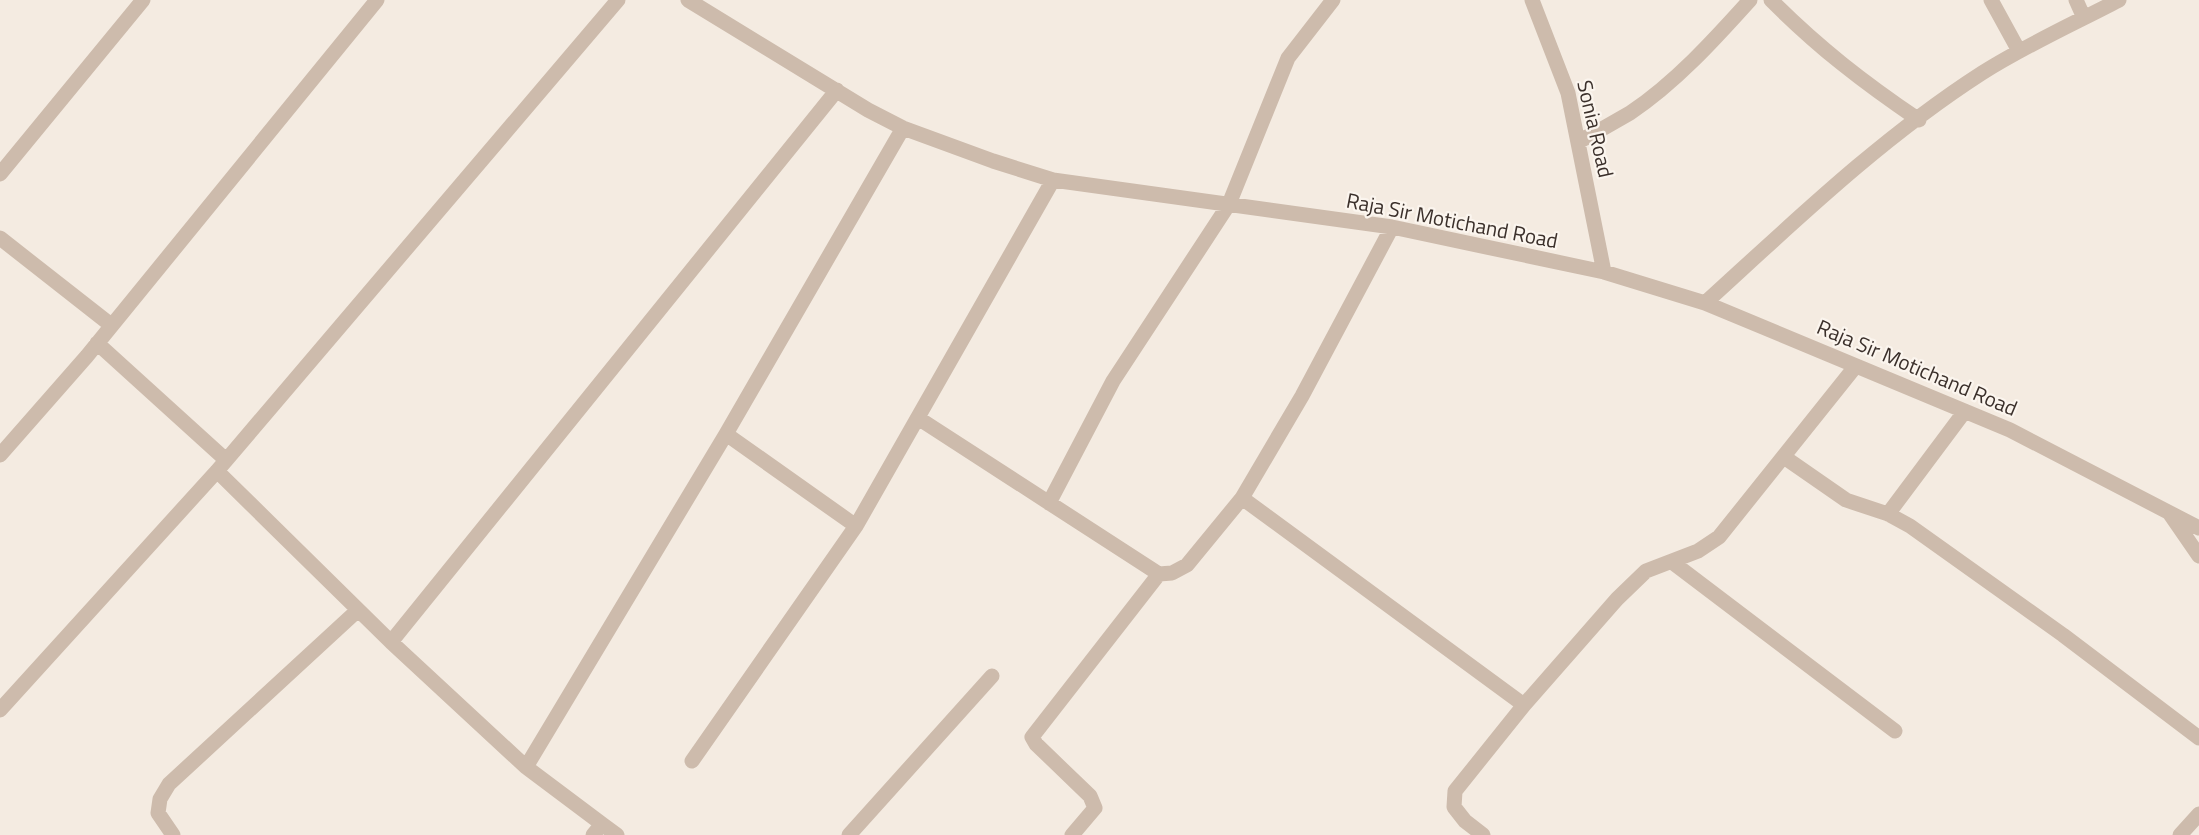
<svg xmlns="http://www.w3.org/2000/svg" width="2199" height="835" font-family="'Titillium Web',sans-serif">
  <style>
    .lines { fill: none; stroke-linecap: round; stroke-linejoin: round }
    .minor { stroke: #cdbbac; stroke-width: 15 }
    .labels { text-anchor: middle; stroke-width: 4.5; stroke-linejoin: round; paint-order: stroke }
    .street-label { font-size: 21px; fill: #3b302b; stroke: #fbf5ee }
  </style>
  <rect width="100%" height="100%" fill="#f4ebe1"/>
  <g class="lines">
    <!-- minor -->
    <path class="minor" d="M688 0 868 110 903 128 993 161 1053 180 1392 227 1604 272 1705 303 2010 430 2199 528
      M1532 0 1568 93 1604 272
      M1771 0C1819 48 1863 82 1919 120
      M1991 0 2019 51
      M2076 0 2084 18
      M1578 142C1595 133 1613 123 1630 113 1675 83 1714 40 1750 0
      M0 174 143 0
      M0 238 111 325
      M1705 303C1794 222 1881 138 1982 73 2026 45 2073 24 2119 0
      M97 343 226 460
      M918 418 1159 574 1172 573 1187 565 1242 498 1302 396 1392 227
      M0 455 87 356 377 0
      M1784 457 1846 500 1888 514 1910 526 2063 635 2199 738
      M217 471 391 642 526 767 602 824 593 835
      M1242 498 1524 705
      M1049 503 1113 381 1229 204 1288 58 1333 0
      M1888 514 1965 411
      M2170 514 2199 556
      M856 526 1053 180
      M1672 562 1895 731
      M391 642 837 90
      M0 710 217 471 618 0
      M692 761 856 526 726 434
      M526 767 726 434 903 128
      M602 824 617 835
      M173 835 158 813 160 799 169 784 358 610
      M849 835 992 676
      M1072 835 1095 808 1090 796 1036 744 1032 737 1159 574
      M1483 835 1465 821 1454 807 1455 791 1524 705 1617 599 1646 571 1698 551 1719 537 1855 367
      M2180 835 2199 814"/>
  </g>
  <g class="labels">
    <!-- street labels -->
    <g class="street-label">
      <text transform="translate(1595 129) rotate(77)" y="7">Sonia Road</text>
      <text transform="translate(1452 221) rotate(11)" y="7">Raja Sir Motichand Road</text>
      <text transform="translate(1917 368) rotate(23)" y="7">Raja Sir Motichand Road</text>
    </g>
  </g>
</svg>
